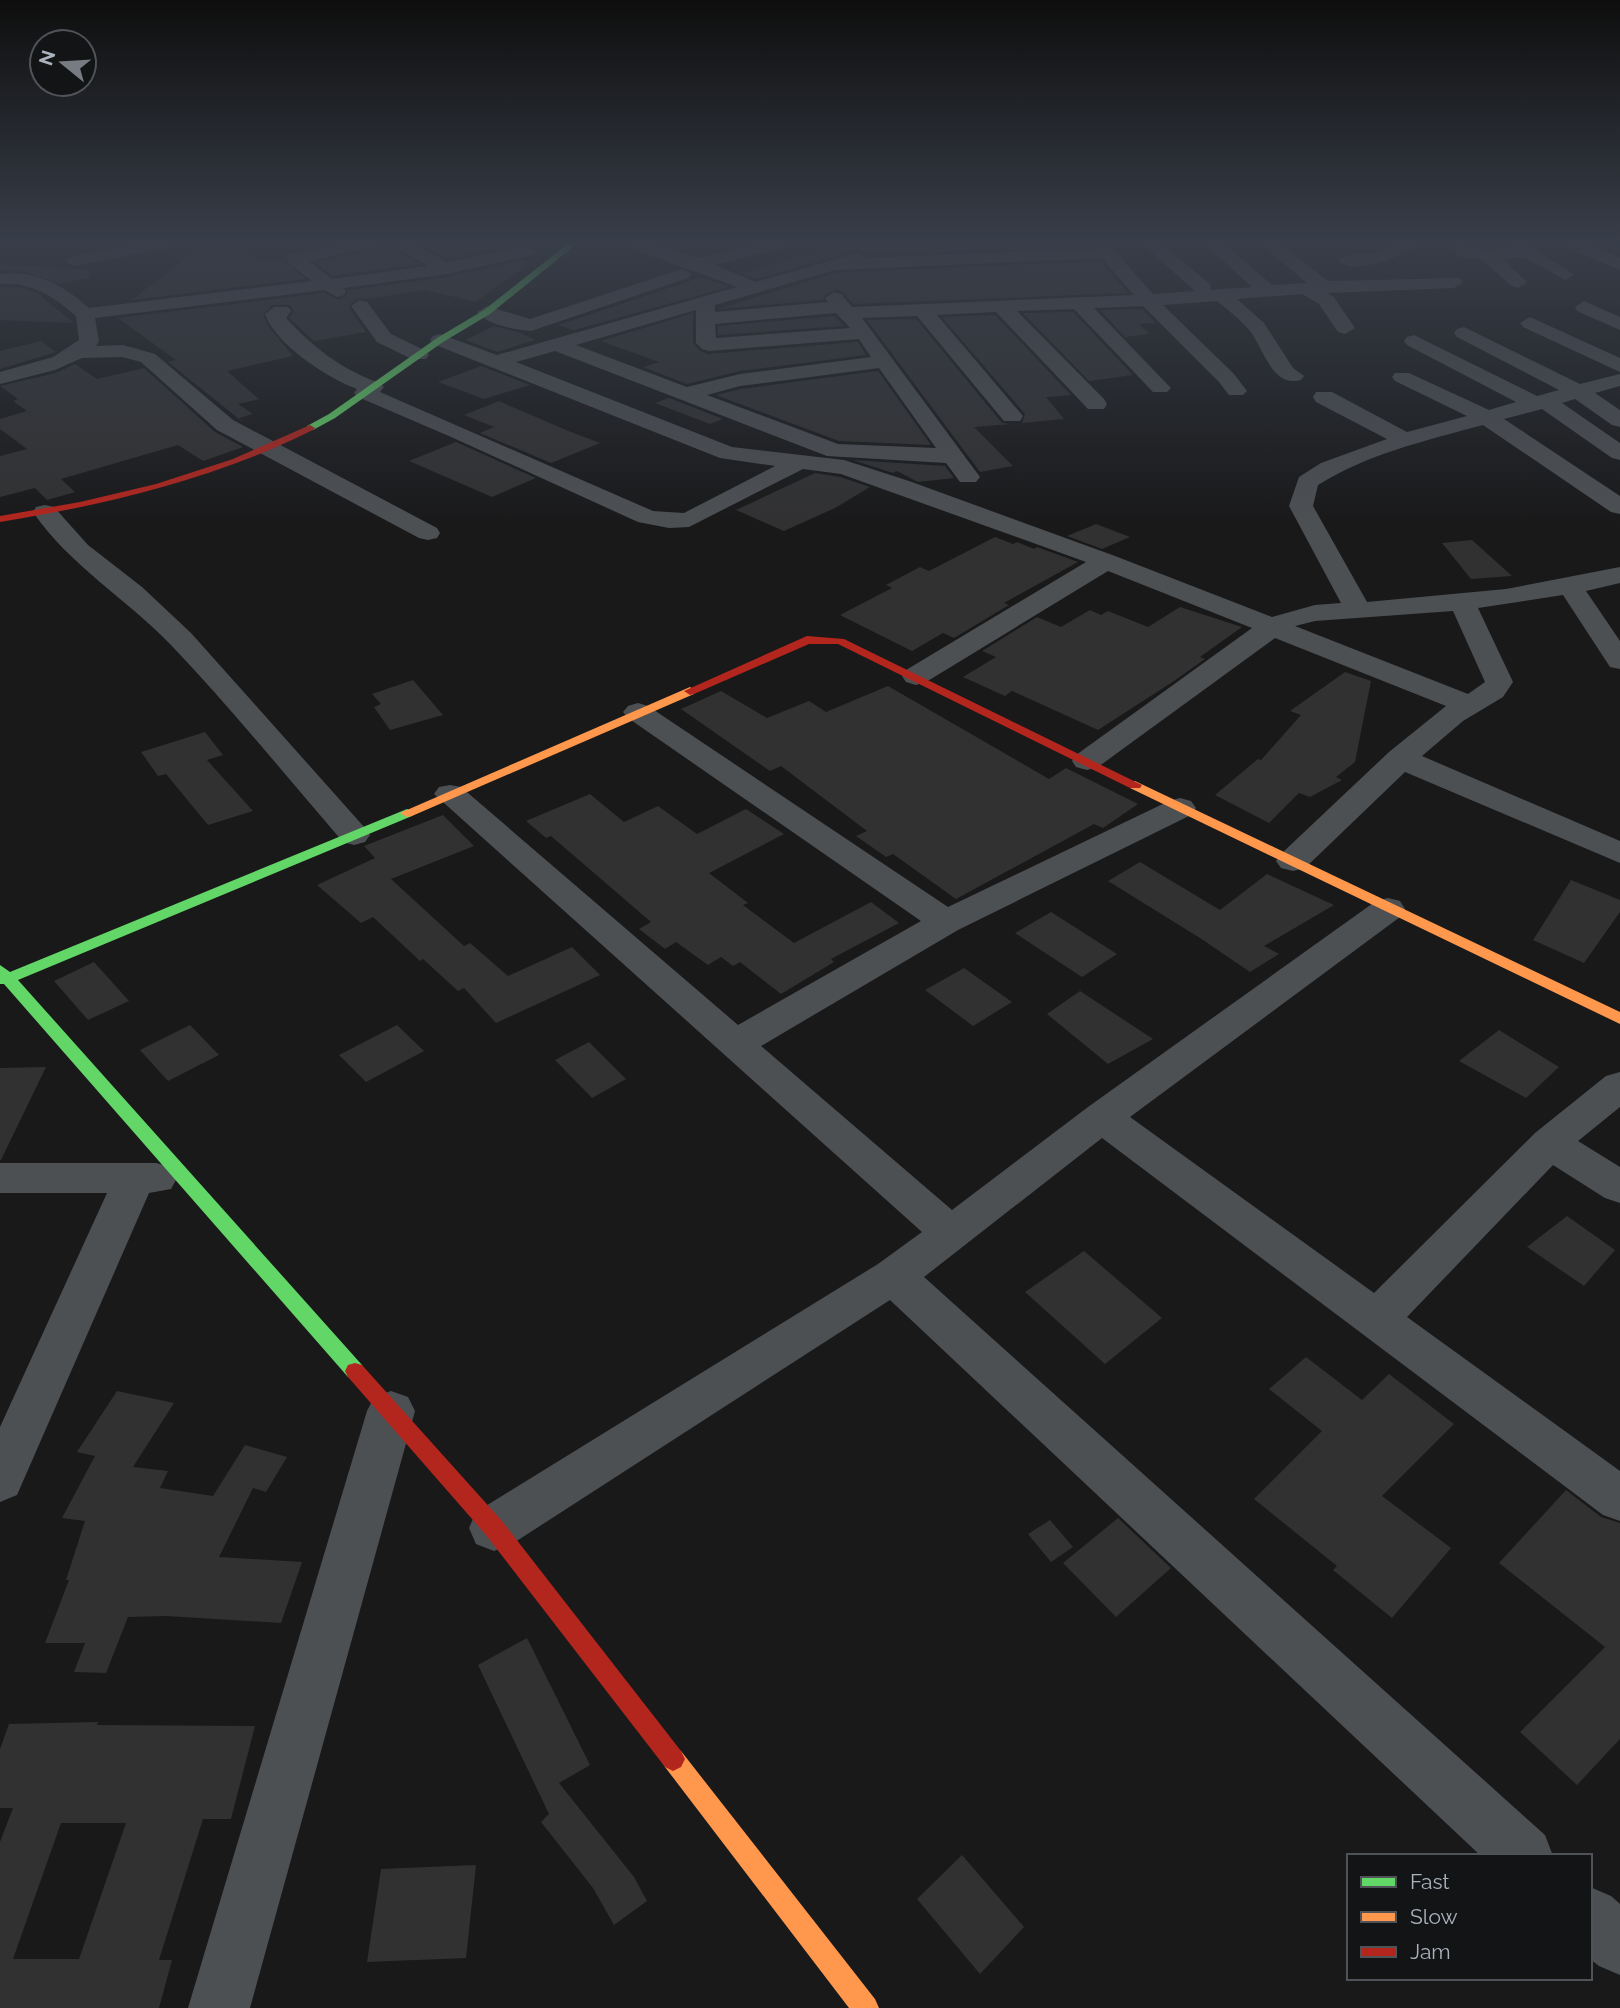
<svg xmlns="http://www.w3.org/2000/svg" width="1620" height="2008" font-family="Raleway,sans-serif">
  <style>
    .building { fill: #313132; fill-rule: evenodd }
    .lines { fill: none; stroke-linecap: round; stroke-linejoin: round }
    .street { fill: #4d5053; fill-rule: evenodd }
    .fast { fill: #63d668; fill-rule: evenodd }
    .slow { fill: #ff974d; fill-rule: evenodd }
    .jam { fill: #b3261e; fill-rule: evenodd }
  </style>
  <rect width="100%" height="100%" fill="#19191a"/>
  <!-- building -->
  <path class="building" d="M205 243H229L262 261 284 260 305 279 132 300Z
    M381 243H386L420 264 333 276 315 262 376 250Z
    M416 243H439L449 250 478 243H493L502 248 447 259Z
    M850 243H1036L1042 248 868 255 857 250 756 279 741 273Z
    M523 260 529 263 476 302 425 290 367 299 359 298 350 304 349 308 366 332 314 341 289 318 294 311 290 305H272L263 315 269 327 293 356 227 371 259 399 238 404 253 414 239 418 244 423 168 362 176 360 118 318 324 293 338 300 346 296 348 290 448 277Z
    M1101 261 1128 293 853 304 843 292 835 289 824 296 823 300 718 309 835 273Z
    M0 264 89 270V278L60 284 26 272 0 271Z
    M702 277 729 287 574 330 558 325Z
    M0 287 22 288 37 293 74 323 0 320Z
    M1142 309 1156 323 1139 324 1149 334 1125 337 1100 310Z
    M1073 312 1133 375 1089 381 1023 313Z
    M693 313V343L700 351 708 354 858 342 866 355 740 371 687 384 643 367 659 362 601 341Z
    M995 315 1071 395 1046 397 1064 419 1022 423 1025 414 942 317Z
    M835 316 844 326 718 335V326Z
    M916 319 1002 423 1011 424 974 427 1013 466 980 472 867 320Z
    M494 326 518 332 535 340 497 352 466 340Z
    M41 341 56 352 0 369V351Z
    M75 364 97 379 144 368 215 432 243 447 203 461 178 445 61 479 75 492 47 500 35 488 0 497V456L27 449 0 429V419L27 411 13 401 18 399 0 386 56 373Z
    M481 366 530 385 484 399 438 382Z
    M878 371 931 445 839 441 716 395 741 389Z
    M669 398 723 419 710 424 655 403Z
    M499 401 571 432 600 443 551 463 480 433 494 427 464 415Z
    M456 442 536 478 492 497 409 461Z
    M853 460 945 466 954 478 918 482 897 471 893 473Z
    M815 473 840 477 870 487 835 508 784 531 736 510Z
    M1096 524 1130 537 1102 549 1067 536Z
    M995 537 1013 544 1017 542 1034 549 1037 547 1078 562 1004 603 1009 605 954 638 943 633 912 651 840 615 892 588 886 585 920 567 929 571Z
    M1472 540 1512 576 1471 579 1442 543Z
    M1180 607 1242 627 1200 657 1205 659 1174 681 1098 730 1012 691 1005 696 963 677 996 657 982 651 1037 617 1061 627 1090 610 1101 615 1108 611 1148 627Z
    M1345 672 1371 681 1355 762 1336 777 1342 780 1310 797 1299 793 1269 823 1215 795 1258 759 1261 760 1301 715 1290 711Z
    M413 680 443 715 390 730 374 707 381 704 372 694Z
    M888 686 1049 779 1066 768 1138 804 1103 828 1094 824 956 899 893 854 886 857 856 836 867 831 781 766 770 771 681 709 721 691 767 718 809 701 826 712Z
    M205 732 223 755 207 760 253 811 208 825 166 774 158 776 141 752Z
    M590 794 624 822 658 806 697 834 746 809 784 834 709 873 748 903 743 905 794 943 871 902 899 923 831 959 834 962 781 994 740 962 733 966 721 957 708 965 676 942 665 949 639 929 651 922 551 836 546 838 526 821Z
    M443 815 474 846 391 879 464 946 470 943 508 976 572 947 600 975 496 1023 464 988 458 991 423 959 420 961 373 917 361 923 317 885 375 858 364 846Z
    M1140 862 1220 910 1267 874 1334 905 1264 946 1279 954 1250 972 1200 938 1108 881Z
    M1571 880 1620 900V912L1584 963 1533 940Z
    M1051 912 1117 954 1082 977 1015 933Z
    M94 962 129 1001 88 1020 54 981Z
    M964 968 1012 1002 973 1026 925 990Z
    M1080 991 1153 1039 1108 1064 1047 1014Z
    M190 1025 219 1055 168 1081 140 1050Z
    M397 1025 424 1051 366 1082 339 1055Z
    M1499 1030 1559 1067 1526 1098 1459 1061Z
    M589 1042 626 1079 592 1098 555 1060Z
    M46 1067 1 1160H0V1068Z
    M1567 1216 1615 1250 1584 1286 1527 1247Z
    M1084 1251 1162 1318 1105 1364 1025 1292Z
    M1306 1357 1362 1400 1389 1374 1454 1424 1382 1496 1451 1548 1392 1618 1333 1570 1337 1566 1254 1499 1322 1431 1269 1389Z
    M117 1391 174 1403 133 1467 168 1471 160 1488 213 1496 245 1445 287 1457 266 1492 253 1488 219 1557 302 1562 281 1623 166 1616 128 1617 106 1673 74 1672 85 1643H45L69 1580H66L85 1521 62 1518 95 1456 77 1452Z
    M1566 1490 1601 1517 1620 1523V1739L1577 1785 1520 1732 1605 1647 1499 1563Z
    M1118 1518 1171 1568 1116 1617 1063 1563Z
    M1050 1520 1073 1547 1051 1562 1028 1534Z
    M527 1638 590 1765 559 1783 634 1877 647 1901 614 1925 593 1888 541 1822 549 1814 478 1665Z
    M98 1722 97 1725 255 1726 231 1819H203L159 1960H172L159 2008H0V1842L13 1808H0V1749L9 1724ZM61 1823H126L79 1959H13Z
    M962 1855 1024 1927 980 1974 917 1899Z
    M476 1865 466 1958 367 1962 381 1869Z"/>
  <g class="lines">
    <!-- street -->
    <path class="street" d="M139 243H174L165 248 74 266 65 261 74 256Z
      M345 243H378L375 247 309 261 332 279 428 266 388 243H410L447 262 527 246 536 251 533 255 447 274 344 288 346 291 344 295 337 297 325 290 95 318 99 341 96 346 123 345 155 354 233 420 437 528 440 533 437 538 428 540 419 538 217 430 141 362 122 357 82 358 55 370 0 384V372L53 357 79 340 76 316C53 296 32 282 0 284V274C36 270 63 285 89 308L312 281 289 263 286 259 289 255Z
      M625 243H651L698 258 761 243H791L788 247 715 265 756 282 858 253 867 258 1107 248 1113 249 1153 294 1195 291 1141 243H1160L1210 284 1211 290 1252 287 1204 243H1223L1272 285 1307 283 1260 243H1280L1328 281 1460 278 1463 282 1454 288 1327 293 1333 296 1355 328 1345 334 1338 332 1319 304 1302 294 1237 299 1264 323 1293 368 1304 376 1301 380C1272 388 1264 349 1250 331 1241 320 1228 310 1217 301L1163 305 1234 374 1247 391 1243 395H1229L1219 382 1143 306 1094 308 1167 384 1171 388 1167 392H1153L1074 309 1017 311 1104 399 1107 404 1104 409H1088L996 312 937 315 1023 416 1020 421H1004L917 316 862 318 980 477 976 482H960L946 463 827 456 555 351 516 362 732 447 844 460 909 481 1115 556 1272 617 1315 605 1341 603 1289 506 1299 477 1321 463 1387 439 1316 402 1313 397 1316 392H1332L1407 432 1467 416 1395 381 1392 377 1395 373H1409L1489 410 1516 402 1407 345 1404 341 1407 337 1414 335 1537 396 1559 390 1457 337 1454 333 1457 329 1464 327 1580 384 1620 374V386L1595 393 1620 410V427L1612 425 1575 399 1562 403 1620 443V460L1612 458 1542 409 1504 419 1620 496V514L1611 512 1483 425C1428 440 1367 454 1318 485L1313 506 1367 602 1506 589 1620 567V583L1586 591 1620 641V669L1610 667 1563 595 1478 608 1513 682 1503 697 1463 721 1422 756 1620 841V863L1405 772 1305 868 1293 871 1281 868 1276 861 1281 854 1389 752 1446 706 1275 638 1098 767 1087 770 1076 767 1072 761 1076 755 1252 628 1108 571 926 682 916 685 906 682 902 676 906 670 1086 562 841 474 803 469 689 527 669 528 638 522 449 436 358 397 354 393 357 389C329 379 275 344 265 314L274 307H288L291 311 286 318C314 348 342 370 380 383L384 387 380 392 653 511 684 513 775 466 720 458 433 344 430 340 433 336 440 334 497 355 737 287 628 247ZM1102 258 1134 295 852 307 841 294 834 292 825 298 828 302 715 312V305L835 270ZM696 310V343L702 349 709 351 859 339 871 357 740 374 687 387 576 345ZM836 313 850 328 716 338 715 324ZM879 368 936 448 838 444 707 395 740 386ZM1453 611 1485 682 1468 694 1295 626 1315 621Z
      M1397 243H1420L1417 247C1400 255 1354 277 1338 260L1347 255 1375 253Z
      M1446 243H1465C1476 253 1495 248 1508 248L1504 243H1525L1574 275 1565 280 1524 257 1502 259 1527 282 1518 288 1512 286 1481 259 1460 257Z
      M1563 243H1586L1620 258V270L1566 247Z
      M682 269 691 274 688 278 531 331C514 329 489 326 477 312L487 306 530 319Z
      M360 300 367 302 391 334 426 351 429 355 426 359H412L377 342 351 306Z
      M1584 301 1620 317V330L1577 311 1575 307Z
      M1530 317 1620 358V372L1523 327 1520 323Z
      M45 505 54 507 88 545 142 587 191 633 365 828 370 835 365 842 354 845 343 842C286 776 231 708 171 645 127 599 69 565 33 512L36 507Z
      M638 703 648 706 948 907 1169 801 1180 798 1191 801 1196 808 1191 815 958 930 761 1046 952 1210 1088 1107 1376 901 1388 898 1400 901 1405 909 1400 917 1130 1117 1374 1293 1535 1133 1606 1076 1620 1072V1107L1578 1141 1620 1167V1203L1605 1198 1553 1165 1407 1317 1620 1471V1521L1603 1515 1102 1138 924 1277 1545 1835 1553 1856H1481L890 1300 512 1544 494 1551 476 1544 469 1528 476 1512 878 1264 922 1232 434 794 439 787 450 785 461 787 738 1025 921 921 628 718 623 712 628 706Z
      M0 1163H156L171 1167 177 1178 171 1189 149 1193 17 1495 0 1502V1427L107 1193H0Z
      M391 1391 408 1397 415 1411 250 2008H188L367 1411 374 1397Z
      M1590 1887 1611 1896 1620 1904V1975L1599 1966 1590 1959Z"/>
    <!-- fast -->
    <path class="fast" d="M569 243H578L490 314 443 342 335 418 313 430H307V426L329 414 437 338 484 310Z
      M407 809 414 813 412 816 18 980 362 1365 365 1371 362 1377 355 1379 348 1377 4 984H0V965L10 972Z"/>
    <!-- slow -->
    <path class="slow" d="M690 687 696 691 694 694 412 816 407 817 400 813Z
      M1135 781 1620 1012V1024L1130 788V782Z
      M673 1747 681 1751 875 1999 879 2008H849L665 1767 661 1759 665 1751Z"/>
    <!-- jam -->
    <path class="jam" d="M310 425 315 428 313 430C214 479 109 504 0 522V516L80 502 156 484 233 459Z
      M807 636 844 639 1142 785 1140 788H1130L838 644H809L694 694 690 695 684 691Z
      M355 1363 362 1365 502 1521 681 1751 685 1759 681 1767 673 1771 665 1767 486 1535 348 1377 345 1371 348 1365Z"/>
  </g>
  <!-- sky -->
  <linearGradient id="sky" x2="0" y2="1"><stop stop-color="#0e0e0e"/><stop offset="0.46" stop-color="#383e49"/><stop offset="1" stop-color="#383e49" stop-opacity="0"/></linearGradient>
  <rect width="1620" height="524" fill="url(#sky)"/>
  <!-- legend -->
  <rect x="1347" y="1854" width="245" height="126" fill="#131416" stroke="#4f5358" stroke-width="2"/>
  <rect x="1361" y="1877" width="35" height="10" fill="#63d668" stroke="#4f5358" stroke-width="2"/>
  <text x="1410" y="1889" font-size="21" fill="#aab2bc">Fast</text>
  <rect x="1361" y="1912" width="35" height="10" fill="#ff974d" stroke="#4f5358" stroke-width="2"/>
  <text x="1410" y="1924" font-size="21" fill="#aab2bc">Slow</text>
  <rect x="1361" y="1947" width="35" height="10" fill="#b3261e" stroke="#4f5358" stroke-width="2"/>
  <text x="1410" y="1959" font-size="21" fill="#aab2bc">Jam</text>
  <!-- north arrow -->
  <g transform="translate(63 63) rotate(288)"><circle r="33" fill="#131416" stroke="#4f5358" stroke-width="2"/>
  <path d="M0-5L12 26L0 18L-12 26Z" fill="#777c83"/>
  <text y="-10" font-size="19" font-weight="bold" text-anchor="middle" fill="#aab2bc">N</text>
  </g>
</svg>
